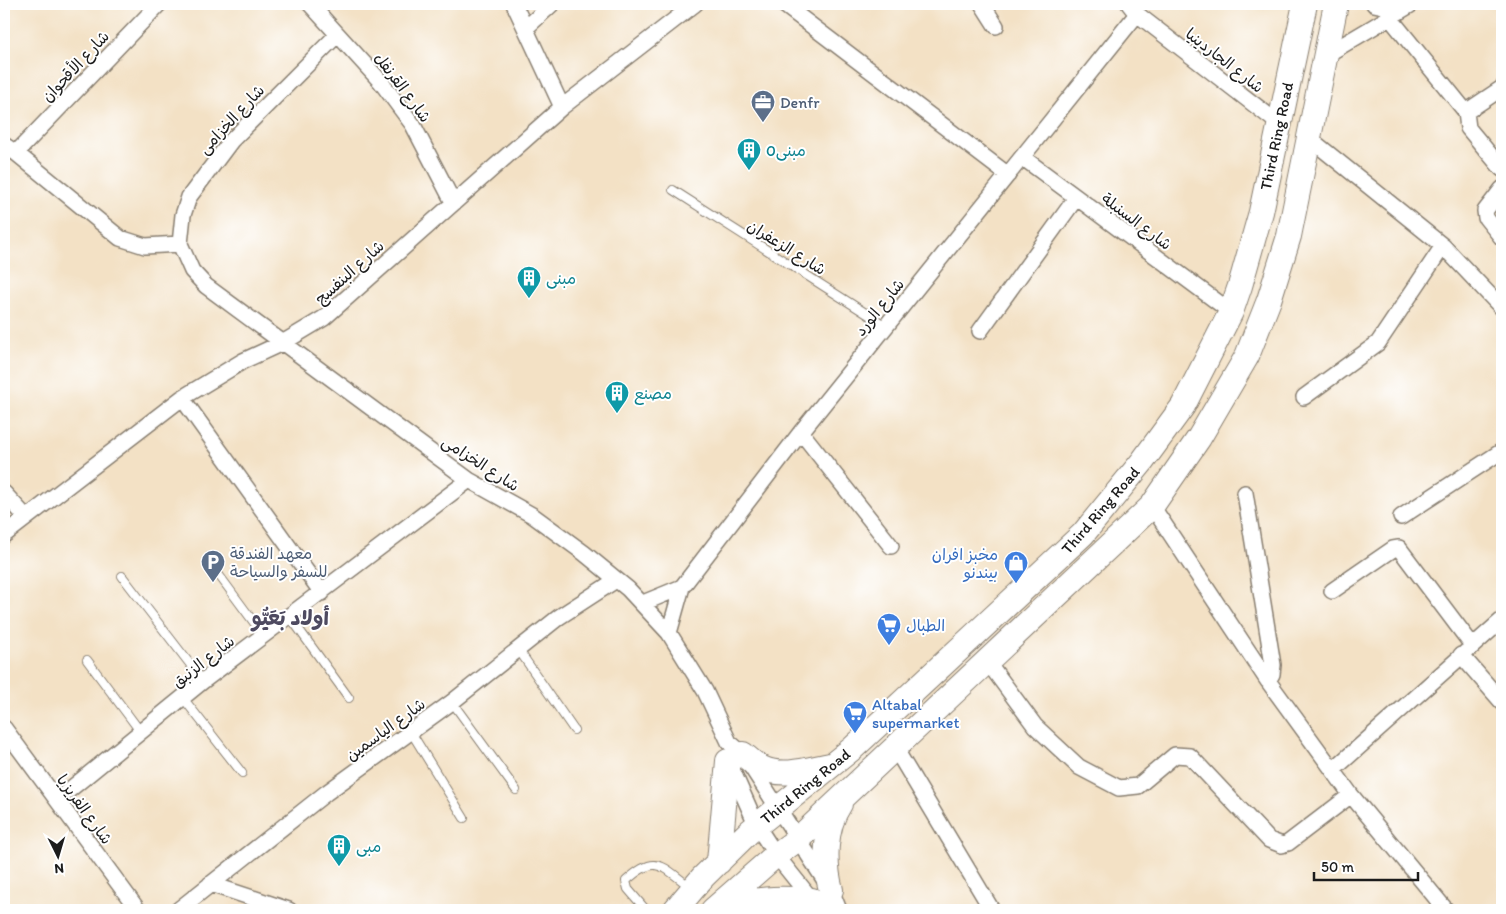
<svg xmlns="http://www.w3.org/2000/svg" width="1506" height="914" font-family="Itim,'Playpen Sans Arabic',sans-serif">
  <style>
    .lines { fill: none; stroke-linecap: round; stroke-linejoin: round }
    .lane-casing { stroke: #887e70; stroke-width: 10 }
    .street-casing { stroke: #887e70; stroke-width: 18 }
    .primary-casing { stroke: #887e70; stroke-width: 26 }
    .lane { stroke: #fff; stroke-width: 8 }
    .street { stroke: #fff; stroke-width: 15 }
    .primary { stroke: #fff; stroke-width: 24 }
    .labels { text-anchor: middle; stroke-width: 4; stroke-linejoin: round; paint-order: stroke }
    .street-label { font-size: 16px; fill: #1c1c1c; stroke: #fff }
    .service-label { font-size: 16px; fill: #4e5e75; stroke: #fff; text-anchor: start }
    .culture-label { font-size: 16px; fill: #0d838f; stroke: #fff; text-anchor: start }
    .shop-label { font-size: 16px; fill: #366cbe; stroke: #fff; text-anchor: start }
    .district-label { font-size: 21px; font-weight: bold; fill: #4e4a60; stroke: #fff }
  </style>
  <rect width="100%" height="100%" fill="#fff"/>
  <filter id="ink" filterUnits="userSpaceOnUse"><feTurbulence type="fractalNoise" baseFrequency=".02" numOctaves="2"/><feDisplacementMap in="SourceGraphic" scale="10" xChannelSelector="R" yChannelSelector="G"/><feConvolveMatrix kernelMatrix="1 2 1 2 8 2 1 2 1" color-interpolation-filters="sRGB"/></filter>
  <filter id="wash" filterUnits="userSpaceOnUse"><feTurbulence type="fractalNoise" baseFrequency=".0096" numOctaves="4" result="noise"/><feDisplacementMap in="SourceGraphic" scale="20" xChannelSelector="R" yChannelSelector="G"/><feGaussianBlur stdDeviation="1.12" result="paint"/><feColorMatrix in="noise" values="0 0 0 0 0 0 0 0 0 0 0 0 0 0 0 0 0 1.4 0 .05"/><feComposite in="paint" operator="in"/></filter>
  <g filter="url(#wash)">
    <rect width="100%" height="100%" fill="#f3e1c5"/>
  </g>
  <g filter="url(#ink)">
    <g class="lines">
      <defs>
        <path id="lane" d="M673 190 886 326
          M210 563 264 636
          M122 576 203 681
          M290 617 349 698
          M518 649 574 730
          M87 660 140 731
          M183 698 242 773
          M452 702 516 790
          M411 732 464 818
          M646 910 628 889 626 881C657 852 662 867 692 888"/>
        <path id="street" d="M310 4 381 82 413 125 453 202
          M514 4 562 107
          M783 4 1008 175
          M982 4 996 26
          M1129 4 1137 14 1278 123
          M1374 4 1402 10
          M1390 18 1466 112 1468 128 1502 169
          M526 28 552 4
          M337 35 231 141 189 197 183 215 180 244 192 271 206 286 469 480 532 515 584 553 628 589 669 633 705 691 729 742 743 754 831 890 839 910
          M1326 55 1412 4
          M1466 112 1502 88
          M1309 138 1443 246 1502 308
          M4 145 16 153 120 238 145 246 180 244
          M16 153 159 4
          M1022 157 1231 312
          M1502 189 1485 211 1486 218 1502 238
          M980 331 1076 198
          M1304 397 1378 343 1443 246
          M182 398 322 593
          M801 432 891 546
          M4 493 26 517
          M1245 493 1273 665 1272 674 1268 681
          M1152 506 1268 681 1351 795 1446 910
          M1401 517 1502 451
          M4 535 182 398 243 361 284 342 324 318 562 107 695 4
          M1332 591 1393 549 1399 548 1472 645
          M643 603 682 587
          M669 633 682 587 801 432 1137 14
          M1461 655 1502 702
          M987 661 1035 726 1079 767 1119 788 1138 786 1175 755 1190 756 1269 840 1282 845 1288 843 1351 795
          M4 728 138 910
          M895 748 992 910
          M730 765 757 826 776 855 812 900 834 910
          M1333 770 1502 620
          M57 800 203 681 469 480
          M210 884 289 910
          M178 910 326 793 452 702 559 617 616 580"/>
        <path id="primary" d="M743 754C749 759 755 765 762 768 783 778 809 769 830 765
          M719 862 728 761
          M831 890C824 864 824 828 840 804
          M675 910 703 877 750 831 853 748 1083 534 1142 462 1183 406 1231 312 1240 286 1261 212 1305 4
          M713 910 776 855 798 839 1152 506 1199 438 1247 356 1269 300 1289 236 1336 4
          M722 910C749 897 782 898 812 900"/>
      </defs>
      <!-- lane casing -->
      <use href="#lane" class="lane-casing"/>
      <!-- street casing -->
      <use href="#street" class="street-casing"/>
      <!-- primary casing -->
      <use href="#primary" class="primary-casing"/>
      <!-- lane -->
      <use href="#lane" class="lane"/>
      <!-- street -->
      <use href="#street" class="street"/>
      <!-- primary -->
      <use href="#primary" class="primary"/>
    </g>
  </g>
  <!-- icons -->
  <defs>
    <symbol id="office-pin" viewBox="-11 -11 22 30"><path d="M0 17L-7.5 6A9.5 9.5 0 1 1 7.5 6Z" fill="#5c6f8a" stroke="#fff"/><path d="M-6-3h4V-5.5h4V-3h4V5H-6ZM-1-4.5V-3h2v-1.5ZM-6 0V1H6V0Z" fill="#fff"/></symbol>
    <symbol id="building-pin" viewBox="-11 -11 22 30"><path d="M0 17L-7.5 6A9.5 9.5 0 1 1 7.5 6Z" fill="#0f9aa8" stroke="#fff"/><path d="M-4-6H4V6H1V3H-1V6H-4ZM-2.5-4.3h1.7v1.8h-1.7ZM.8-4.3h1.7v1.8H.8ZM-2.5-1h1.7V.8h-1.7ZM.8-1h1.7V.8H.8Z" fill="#fff"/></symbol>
    <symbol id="parking-pin" viewBox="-11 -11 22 30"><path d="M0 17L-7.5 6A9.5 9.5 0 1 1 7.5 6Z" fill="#5c6f8a" stroke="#fff"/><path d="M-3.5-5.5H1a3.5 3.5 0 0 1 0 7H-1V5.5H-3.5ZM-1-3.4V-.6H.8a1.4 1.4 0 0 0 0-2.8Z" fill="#fff"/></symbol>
    <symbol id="shop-pin" viewBox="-11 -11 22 30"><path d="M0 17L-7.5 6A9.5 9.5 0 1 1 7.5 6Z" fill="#3f7fe0" stroke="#fff"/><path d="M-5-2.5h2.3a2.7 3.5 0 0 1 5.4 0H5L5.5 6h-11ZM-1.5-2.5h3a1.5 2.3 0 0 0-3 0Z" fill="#fff"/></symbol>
    <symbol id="supermarket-pin" viewBox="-11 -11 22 30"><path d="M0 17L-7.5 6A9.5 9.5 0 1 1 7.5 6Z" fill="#3f7fe0" stroke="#fff"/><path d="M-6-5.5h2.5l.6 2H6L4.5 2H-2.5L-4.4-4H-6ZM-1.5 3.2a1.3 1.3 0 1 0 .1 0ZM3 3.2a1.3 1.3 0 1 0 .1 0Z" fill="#fff"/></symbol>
  </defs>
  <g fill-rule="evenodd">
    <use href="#office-pin" x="749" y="88" width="28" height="38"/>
    <use href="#building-pin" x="735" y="136" width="28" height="38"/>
    <use href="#building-pin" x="515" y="264" width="28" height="38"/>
    <use href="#building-pin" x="603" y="379" width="28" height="38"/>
    <use href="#parking-pin" x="199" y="548" width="28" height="38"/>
    <use href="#shop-pin" x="1002" y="549" width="28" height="38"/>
    <use href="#supermarket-pin" x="875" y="611" width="28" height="38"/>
    <use href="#supermarket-pin" x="841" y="699" width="28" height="38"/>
    <use href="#building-pin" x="325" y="832" width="28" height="38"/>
  </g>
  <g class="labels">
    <!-- street labels -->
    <g class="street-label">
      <text transform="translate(1225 60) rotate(38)" y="6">شارع الجاردينيا</text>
      <text transform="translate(75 66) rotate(-47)" y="6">شارع الأقحوان</text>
      <text transform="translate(403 87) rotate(53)" y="6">شارع القرنفل</text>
      <text transform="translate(231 119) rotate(-47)" y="6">شارع الخزامى</text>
      <text transform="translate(1276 136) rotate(-78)" y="6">Third Ring Road</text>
      <text transform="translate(1137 221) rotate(37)" y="6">شارع السنبلة</text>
      <text transform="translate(787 247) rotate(32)" y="6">شارع الزعفران</text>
      <text transform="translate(349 272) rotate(-42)" y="6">شارع البنفسج</text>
      <text transform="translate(879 307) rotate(-51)" y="6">شارع الورد</text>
      <text transform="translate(481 463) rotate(33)" y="6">شارع الخزامى</text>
      <text transform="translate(1100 510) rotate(-49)" y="6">Third Ring Road</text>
      <text transform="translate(203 661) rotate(-38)" y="6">شارع الزنبق</text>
      <text transform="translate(385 729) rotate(-36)" y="6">شارع الياسمين</text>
      <text transform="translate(805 786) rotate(-39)" y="6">Third Ring Road</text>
      <text transform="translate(85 809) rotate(54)" y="6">شارع الفريزيا</text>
    </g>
    <!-- service labels -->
    <g class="service-label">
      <text x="780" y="108">Denfr</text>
      <text x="230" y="559">معهد الفندقة<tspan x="230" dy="18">للسفر والسياحة</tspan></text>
    </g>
    <!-- culture labels -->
    <g class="culture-label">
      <text x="766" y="156">مبنى0</text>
      <text x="546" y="284">مبنى</text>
      <text x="634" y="399">مصنع</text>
      <text x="356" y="852">مبى</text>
    </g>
    <!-- shop labels -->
    <g class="shop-label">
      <text x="998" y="560" text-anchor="end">مخبز افران<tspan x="998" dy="18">بيندنو</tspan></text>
      <text x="906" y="631">الطبال</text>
      <text x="872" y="710">Altabal<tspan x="872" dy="18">supermarket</tspan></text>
    </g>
    <!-- district labels -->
    <g class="district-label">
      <text x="290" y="625">أولاد بَعَيُّو</text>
    </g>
  </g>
  <!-- margin -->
  <rect width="1506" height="914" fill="none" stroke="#fff" stroke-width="20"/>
  <!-- north arrow -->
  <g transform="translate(58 856) rotate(175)" stroke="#ffffff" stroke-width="4" paint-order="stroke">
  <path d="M0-4L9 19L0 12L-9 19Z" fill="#1c1c1c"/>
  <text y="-8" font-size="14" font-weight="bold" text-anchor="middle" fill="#1c1c1c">N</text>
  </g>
  <!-- scale -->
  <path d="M1314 872v8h104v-8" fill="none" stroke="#1c1c1c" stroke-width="2.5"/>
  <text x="1321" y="872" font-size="15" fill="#1c1c1c" stroke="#ffffff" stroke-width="4" paint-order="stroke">50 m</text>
</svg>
